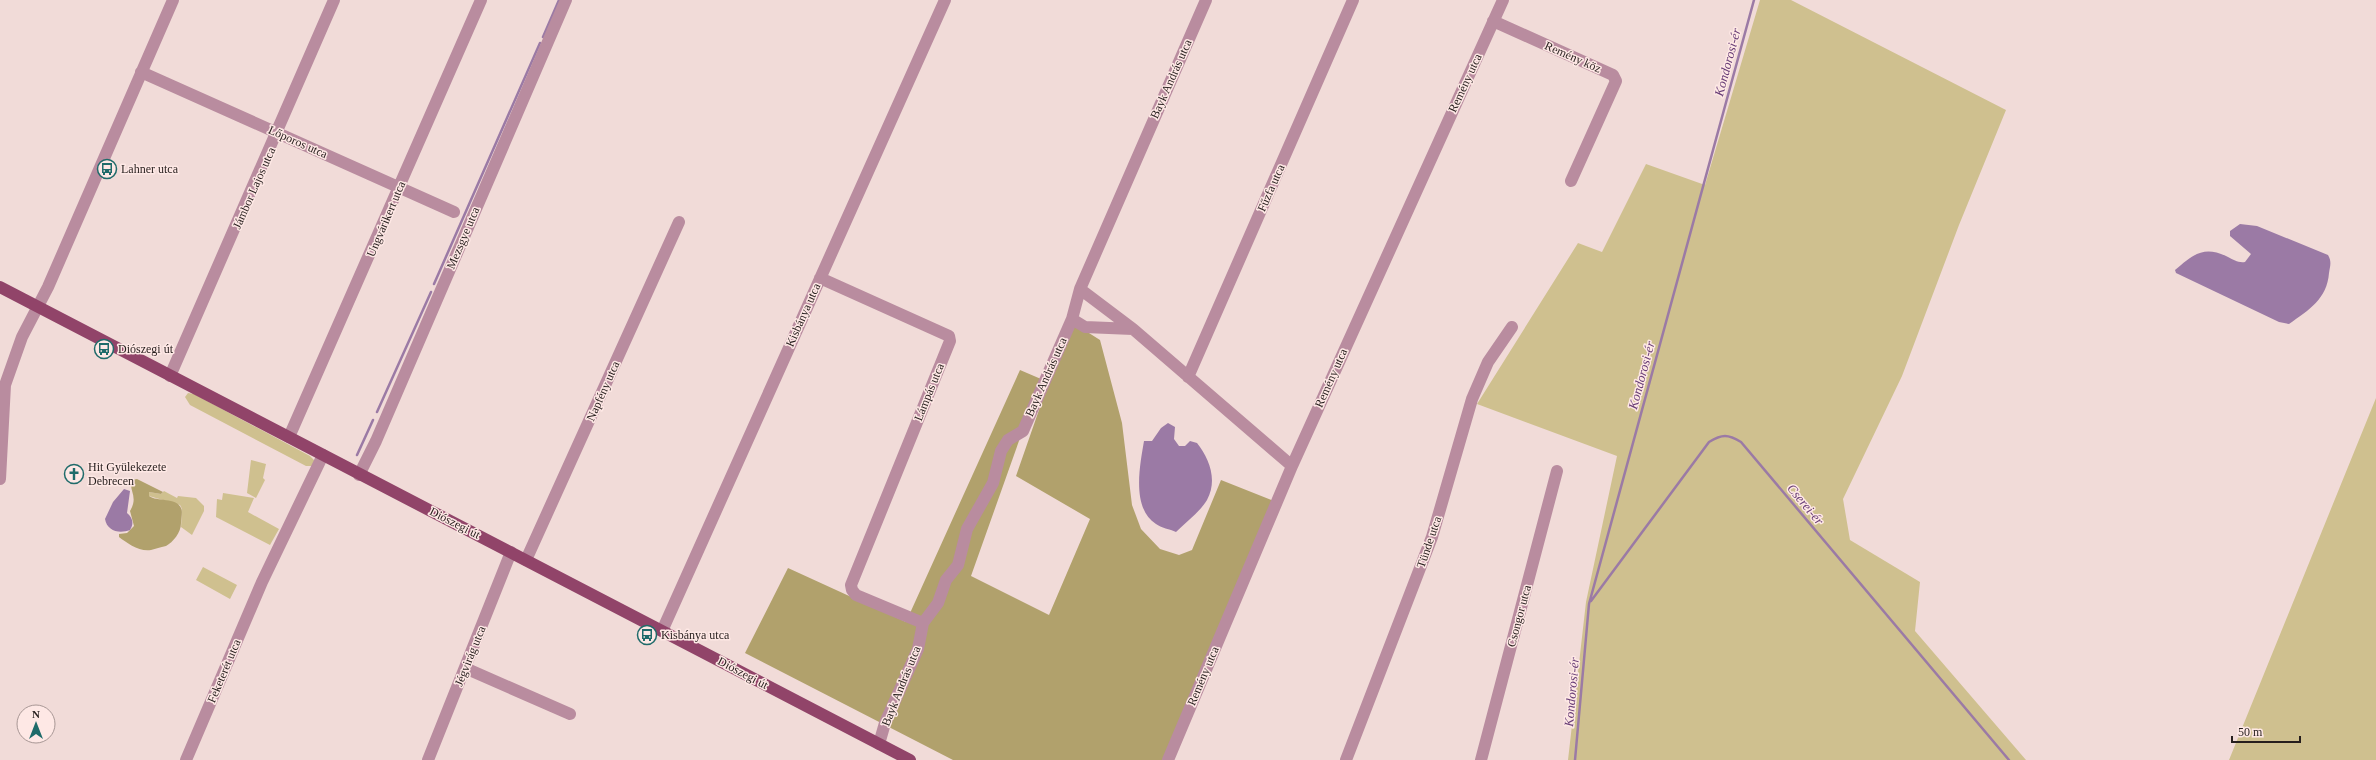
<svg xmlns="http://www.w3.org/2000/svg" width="2376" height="760" font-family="'Times New Roman',serif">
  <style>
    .green { fill: #cfc08f }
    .forest { fill: #b1a16c }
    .water { fill: #9b7aa5 }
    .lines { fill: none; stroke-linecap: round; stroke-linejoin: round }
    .stream { stroke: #9b7aa5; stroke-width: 2.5 }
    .minor { stroke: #b98c9f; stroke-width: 12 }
    .major { stroke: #914469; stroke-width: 12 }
    .labels { text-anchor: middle; stroke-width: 3; stroke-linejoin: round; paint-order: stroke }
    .street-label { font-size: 12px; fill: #261e1d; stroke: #fee8e5 }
    .poi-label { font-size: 12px; fill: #261e1d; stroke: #fee8e5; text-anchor: start }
    .water-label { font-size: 13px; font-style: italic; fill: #683d76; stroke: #fee8e5 }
  </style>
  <rect width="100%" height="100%" fill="#f1dbd8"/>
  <!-- green -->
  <path class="green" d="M1760 0H1791L2006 110 1959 225 1902 376 1843 499 1850 540 1920 582 1915 631 2026 760H1568L1586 602 1617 456 1477 404 1578 243 1602 252 1646 164 1705 185Z
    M188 393 194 394 310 456 315 461 313 466H306L190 405 185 397Z
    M2376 398V760H2229Z
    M251 460 266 464 263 478 265 480 256 498 247 493Z
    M164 491 177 498 178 496 196 498 204 506V511L192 535 181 527 182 509 180 505 149 496V492L161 494Z
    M223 493 254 498 248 512 279 529 270 545 216 517 217 499 222 500Z
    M203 567 237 585 230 599 196 580Z"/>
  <!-- forest -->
  <path class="forest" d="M1070 321 1100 340 1122 423 1132 505 1141 529 1160 549 1179 555 1192 550 1221 480 1274 501 1164 760H953L745 653 788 568 906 622 1020 370 1041 379 971 576 1049 615 1090 519 1016 476Z
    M137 479 163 492 161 494 149 492V496C157 502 176 497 181 508 183 511 181 519 181 523 181 533 173 542 166 546 160 547 156 549 151 550 139 552 127 543 119 537V534L127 533 134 526 130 511C139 496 128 491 132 480Z"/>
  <!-- water -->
  <path class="water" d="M2240 224 2257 226 2328 255C2332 262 2330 266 2329 273 2327 299 2309 310 2289 324L2279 322 2176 273 2175 270C2194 254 2204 245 2228 257 2234 260 2238 263 2245 262L2251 254 2230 236V231Z
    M1168 423 1175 427 1174 439 1179 446H1185L1190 441 1197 443C1209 458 1218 480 1207 500 1200 512 1186 522 1176 532 1170 529 1161 528 1156 524 1131 508 1140 465 1144 441H1152L1161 428Z
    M124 489 130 491 127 513C133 518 134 524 130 530 119 534 107 531 105 519L113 502Z"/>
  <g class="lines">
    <!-- stream -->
    <path class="stream" d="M543 37 559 0
      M434 284 540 43
      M377 412 431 292
      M357 455 373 420
      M1591 601 1709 442C1722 434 1728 434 1741 442L2009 760
      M1575 760 1589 604 1754 0"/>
    <!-- minor -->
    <path class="minor" d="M1493 21 1613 75 1616 81 1571 181
      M141 72 454 212
      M820 278 949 336 950 341 851 585 852 590 856 595 923 623
      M1080 289 1133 329 1292 466
      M1072 319 1085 327 1133 329
      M170 376 334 0
      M1188 377 1353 0
      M289 437 481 0
      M359 475 376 441 566 0
      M0 479 5 385 22 337 48 287 173 0
      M526 560 679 222
      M662 631 945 0
      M465 668 570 714
      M879 744 885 723 918 649 923 623 938 603 946 580 958 565 967 529 993 483 1001 451 1008 440 1023 431 1072 319 1080 289 1206 0
      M186 760 262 582 323 455
      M428 760 511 552
      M1168 760 1292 466 1503 0
      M1346 760 1432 537 1472 399 1488 362 1512 327
      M1481 760 1557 471"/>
    <!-- major -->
    <path class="major" d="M0 287 910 760"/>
  </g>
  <!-- icons -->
  <defs>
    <symbol id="bus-ring" viewBox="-11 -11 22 22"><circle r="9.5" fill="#fee8e5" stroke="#1f6b6a" stroke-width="1.5"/><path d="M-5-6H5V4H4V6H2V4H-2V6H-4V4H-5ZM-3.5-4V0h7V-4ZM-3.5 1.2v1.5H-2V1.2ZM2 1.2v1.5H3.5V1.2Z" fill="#1f6b6a"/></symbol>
    <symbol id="church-ring" viewBox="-11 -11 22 22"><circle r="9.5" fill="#fee8e5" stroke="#1f6b6a" stroke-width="1.5"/><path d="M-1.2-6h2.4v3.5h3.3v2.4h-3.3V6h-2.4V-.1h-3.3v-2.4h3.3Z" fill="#1f6b6a"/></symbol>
  </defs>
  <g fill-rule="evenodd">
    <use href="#bus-ring" x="96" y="158" width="22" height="22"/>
    <use href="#bus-ring" x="93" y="338" width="22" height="22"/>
    <use href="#church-ring" x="63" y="463" width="22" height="22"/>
    <use href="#bus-ring" x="636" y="624" width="22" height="22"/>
  </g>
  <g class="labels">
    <!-- street labels -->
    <g class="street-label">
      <text transform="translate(1573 57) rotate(24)" y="4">Remény köz</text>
      <text transform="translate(1171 79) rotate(-66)" y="4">Bayk András utca</text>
      <text transform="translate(1465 83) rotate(-65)" y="4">Remény utca</text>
      <text transform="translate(298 142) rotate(24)" y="4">Lőporos utca</text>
      <text transform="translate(254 188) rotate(-66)" y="4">Jámbor Lajos utca</text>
      <text transform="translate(1271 188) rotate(-66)" y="4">Fűzfa utca</text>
      <text transform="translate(386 219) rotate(-67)" y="4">Ungvárikert utca</text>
      <text transform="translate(463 238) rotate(-67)" y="4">Mezsgye utca</text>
      <text transform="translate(803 315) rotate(-66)" y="4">Kisbánya utca</text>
      <text transform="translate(1046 377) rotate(-66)" y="4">Bayk András utca</text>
      <text transform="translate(1331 378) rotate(-66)" y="4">Remény utca</text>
      <text transform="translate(603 391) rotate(-66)" y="4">Napfény utca</text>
      <text transform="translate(929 392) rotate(-68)" y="4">Lámpás utca</text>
      <text transform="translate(455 523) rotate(27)" y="4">Diószegi út</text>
      <text transform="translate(1429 542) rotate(-71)" y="4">Tünde utca</text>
      <text transform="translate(1519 616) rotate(-75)" y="4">Csongor utca</text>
      <text transform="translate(470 656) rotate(-68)" y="4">Jégvirág utca</text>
      <text transform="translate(224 671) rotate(-67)" y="4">Feketerét utca</text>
      <text transform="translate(743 673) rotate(28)" y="4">Diószegi út</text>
      <text transform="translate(1203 676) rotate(-67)" y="4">Remény utca</text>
      <text transform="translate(901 686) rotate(-68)" y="4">Bayk András utca</text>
    </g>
    <!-- poi labels -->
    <g class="poi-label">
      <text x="121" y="173">Lahner utca</text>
      <text x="118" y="353">Diószegi út</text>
      <text x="88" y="471">Hit Gyülekezete<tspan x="88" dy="14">Debrecen</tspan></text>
      <text x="661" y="639">Kisbánya utca</text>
    </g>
    <!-- water labels -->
    <g class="water-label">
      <text transform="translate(1727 62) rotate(-75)" y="5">Kondorosi-ér</text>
      <text transform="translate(1641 375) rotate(-75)" y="5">Kondorosi-ér</text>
      <text transform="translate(1806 504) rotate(50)" y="5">Cserei-ér</text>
      <text transform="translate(1571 692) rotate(-85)" y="5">Kondorosi-ér</text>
    </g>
  </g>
  <!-- north arrow -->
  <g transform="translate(36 724)"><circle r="19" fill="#fee8e5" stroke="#a89795"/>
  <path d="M0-3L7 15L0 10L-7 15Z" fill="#1f6b6a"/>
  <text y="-6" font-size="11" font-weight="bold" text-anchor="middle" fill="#261e1d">N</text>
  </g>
  <!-- scale -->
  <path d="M2232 736v6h68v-6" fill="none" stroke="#261e1d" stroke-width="2"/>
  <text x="2238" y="736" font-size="12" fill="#261e1d" stroke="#fee8e5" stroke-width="3" paint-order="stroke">50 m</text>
</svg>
